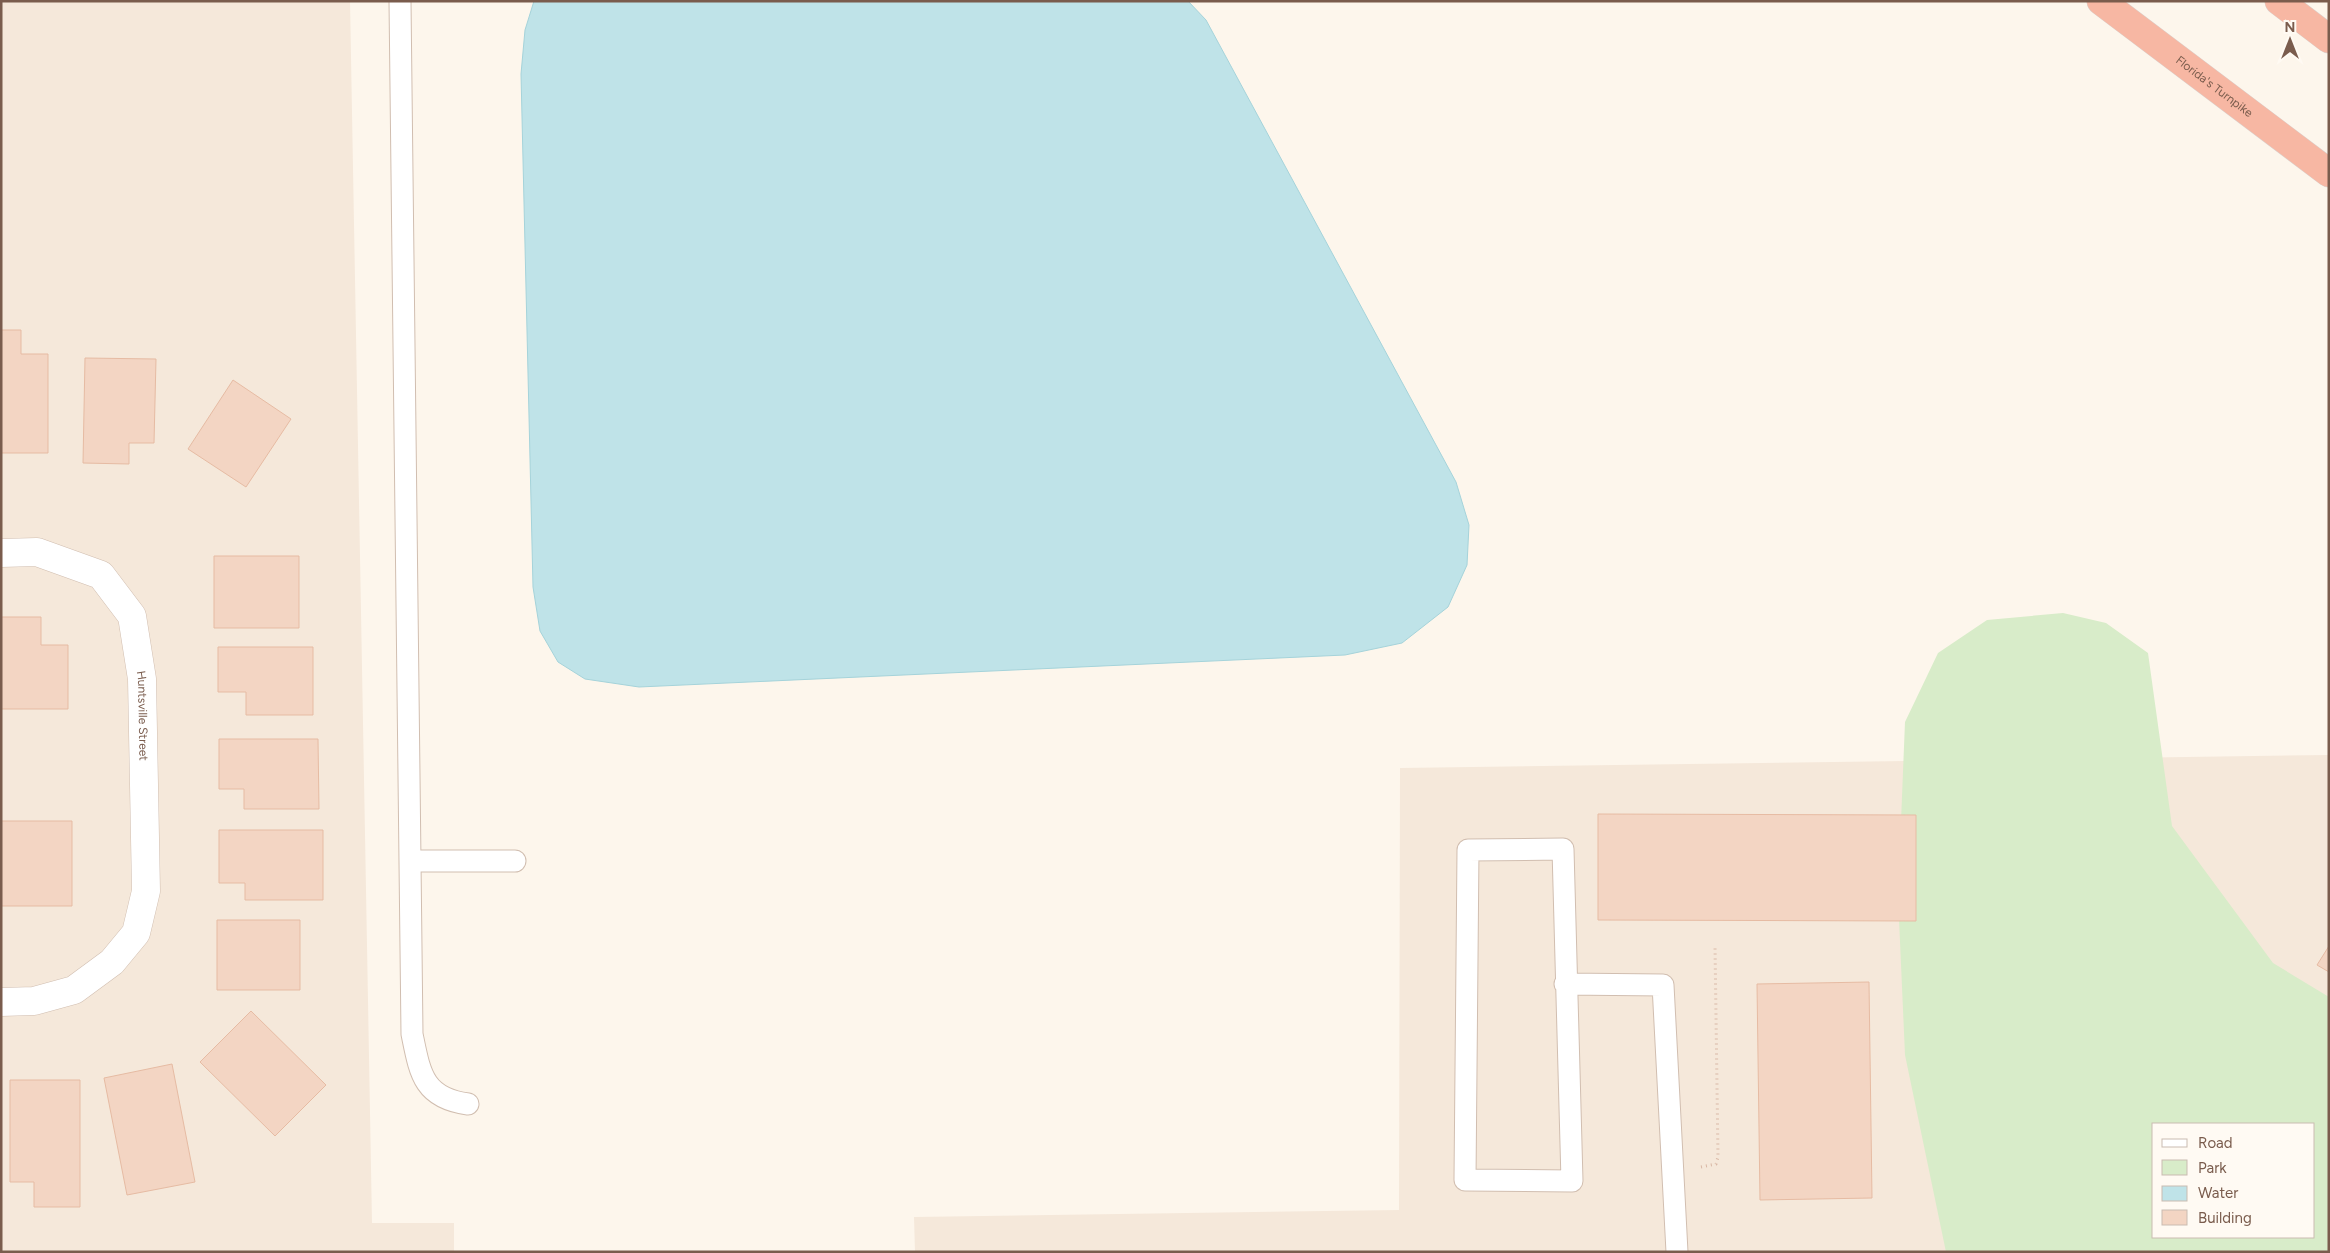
<svg xmlns="http://www.w3.org/2000/svg" width="2330" height="1253" font-family="Figtree,sans-serif">
  <style>
    .residential { fill: #f5e8da; fill-rule: evenodd }
    .green { fill: #d8ecc9; fill-rule: evenodd }
    .water { fill: #bfe3e8; stroke: #a5d3da }
    .building { fill: #f3d5c3; stroke: #e6bba3 }
    .lines { fill: none; stroke-linecap: round; stroke-linejoin: round }
    .lane-casing { stroke: #d1beb0; stroke-width: 23 }
    .street-casing { stroke: #d1beb0; stroke-width: 29 }
    .highway-casing { stroke: #dad1cd; stroke-width: 29 }
    .path { stroke: #d9b8a5; stroke-width: 3; stroke-dasharray: 1 4; stroke-linecap: butt }
    .lane { stroke: #fff; stroke-width: 21 }
    .street { stroke: #fff; stroke-width: 28 }
    .highway { stroke: #f7b7a3; stroke-width: 28 }
    .labels { text-anchor: middle; stroke-width: 4; stroke-linejoin: round; paint-order: stroke }
    .street-label { font-size: 12px; fill: #7a5c4d; stroke: #fffaf3 }
  </style>
  <rect width="100%" height="100%" fill="#fdf6ec"/>
  <!-- residential -->
  <path class="residential" d="M1 1H350L372 1223H454V1252H1Z
    M2329 755V1252H915L914 1217 1399 1210 1400 768ZM2154 1124H2314V1237H2154Z"/>
  <!-- green -->
  <path class="green" d="M2063 613 2106 623 2148 653 2172 826 2273 963 2329 997V1252H1946L1905 1055 1898 896 1905 722 1938 653 1987 620ZM2154 1124H2314V1237H2154Z"/>
  <!-- water -->
  <path class="water" d="M534 1H1188L1206 20 1456 482 1469 525 1467 565 1448 607 1402 643 1345 655 639 687 585 679 558 662 540 631 533 587 521 74 525 30Z"/>
  <!-- building -->
  <path class="building" d="M1 330H21V354H48V453H1Z
    M85 358 156 359 154 443H129V464L83 463Z
    M233 380 291 419 246 487 188 449Z
    M214 556H299V628H214Z
    M1 617H41V645H68V709H1Z
    M218 647H313V715H246V692H218Z
    M219 739H318L319 809H244V789H219Z
    M1598 814 1916 815V921L1598 920Z
    M1 821H72V906H1Z
    M219 830H323V900H245V883H219Z
    M217 920H300V990H217Z
    M2329 946V972L2317 965Z
    M1869 982 1872 1198 1760 1200 1757 984Z
    M251 1011 326 1085 275 1136 200 1062Z
    M172 1064 195 1182 127 1195 104 1078Z
    M10 1080H80V1207H34V1182H10Z"/>
  <g class="lines">
    <defs>
      <path id="lane" d="M400 1 412 1034C420 1073 423 1098 468 1104
        M1563 849 1572 1181 1465 1180 1468 850Z
        M410 861H515
        M1565 984 1663 985 1677 1252"/>
      <g id="street">
        <path id="s1" d="M1 553 37 552 101 575 132 616 142 679 146 891 136 933 112 962 74 990 34 1001 1 1002"/>
      </g>
      <g id="highway">
        <path id="s2" d="M2101 1 2329 173"/>
        <path d="M2279 1 2329 39"/>
      </g>
    </defs>
    <!-- lane casing -->
    <use href="#lane" class="lane-casing"/>
    <!-- street casing -->
    <use href="#street" class="street-casing"/>
    <!-- highway casing -->
    <use href="#highway" class="highway-casing"/>
    <!-- path -->
    <path class="path" d="M1701 1167 1716 1164 1718 1157 1715 945"/>
    <!-- lane -->
    <use href="#lane" class="lane"/>
    <!-- street -->
    <use href="#street" class="street"/>
    <!-- highway -->
    <use href="#highway" class="highway"/>
  </g>
  <g class="labels">
    <!-- street labels -->
    <g class="street-label">
      <text dy="4" stroke="none"><textPath href="#s2" startOffset="142">Florida's Turnpike</textPath></text>
      <text dy="4" stroke="none"><textPath href="#s1" startOffset="256">Huntsville Street</textPath></text>
    </g>
  </g>
  <!-- border -->
  <rect width="2330" height="1253" fill="none" stroke="#7a5c4d" stroke-width="5"/>
  <!-- legend -->
  <rect x="2152" y="1123" width="162" height="115" fill="#fffaf3" stroke="#cabbb1"/>
  <rect x="2162" y="1139" width="25" height="8" fill="#ffffff" stroke="#cabbb1"/>
  <text x="2198" y="1148" font-size="15" fill="#7a5c4d">Road</text>
  <rect x="2162" y="1160" width="25" height="15" fill="#d8ecc9" stroke="#cabbb1"/>
  <text x="2198" y="1173" font-size="15" fill="#7a5c4d">Park</text>
  <rect x="2162" y="1186" width="25" height="15" fill="#bfe3e8" stroke="#cabbb1"/>
  <text x="2198" y="1198" font-size="15" fill="#7a5c4d">Water</text>
  <rect x="2162" y="1210" width="25" height="15" fill="#f3d5c3" stroke="#cabbb1"/>
  <text x="2198" y="1223" font-size="15" fill="#7a5c4d">Building</text>
  <!-- north arrow -->
  <g transform="translate(2290 40)" stroke="#fffaf3" stroke-width="4" paint-order="stroke">
  <path d="M0-4L9 19L0 12L-9 19Z" fill="#7a5c4d"/>
  <text y="-8" font-size="14" font-weight="bold" text-anchor="middle" fill="#7a5c4d">N</text>
  </g>
</svg>
